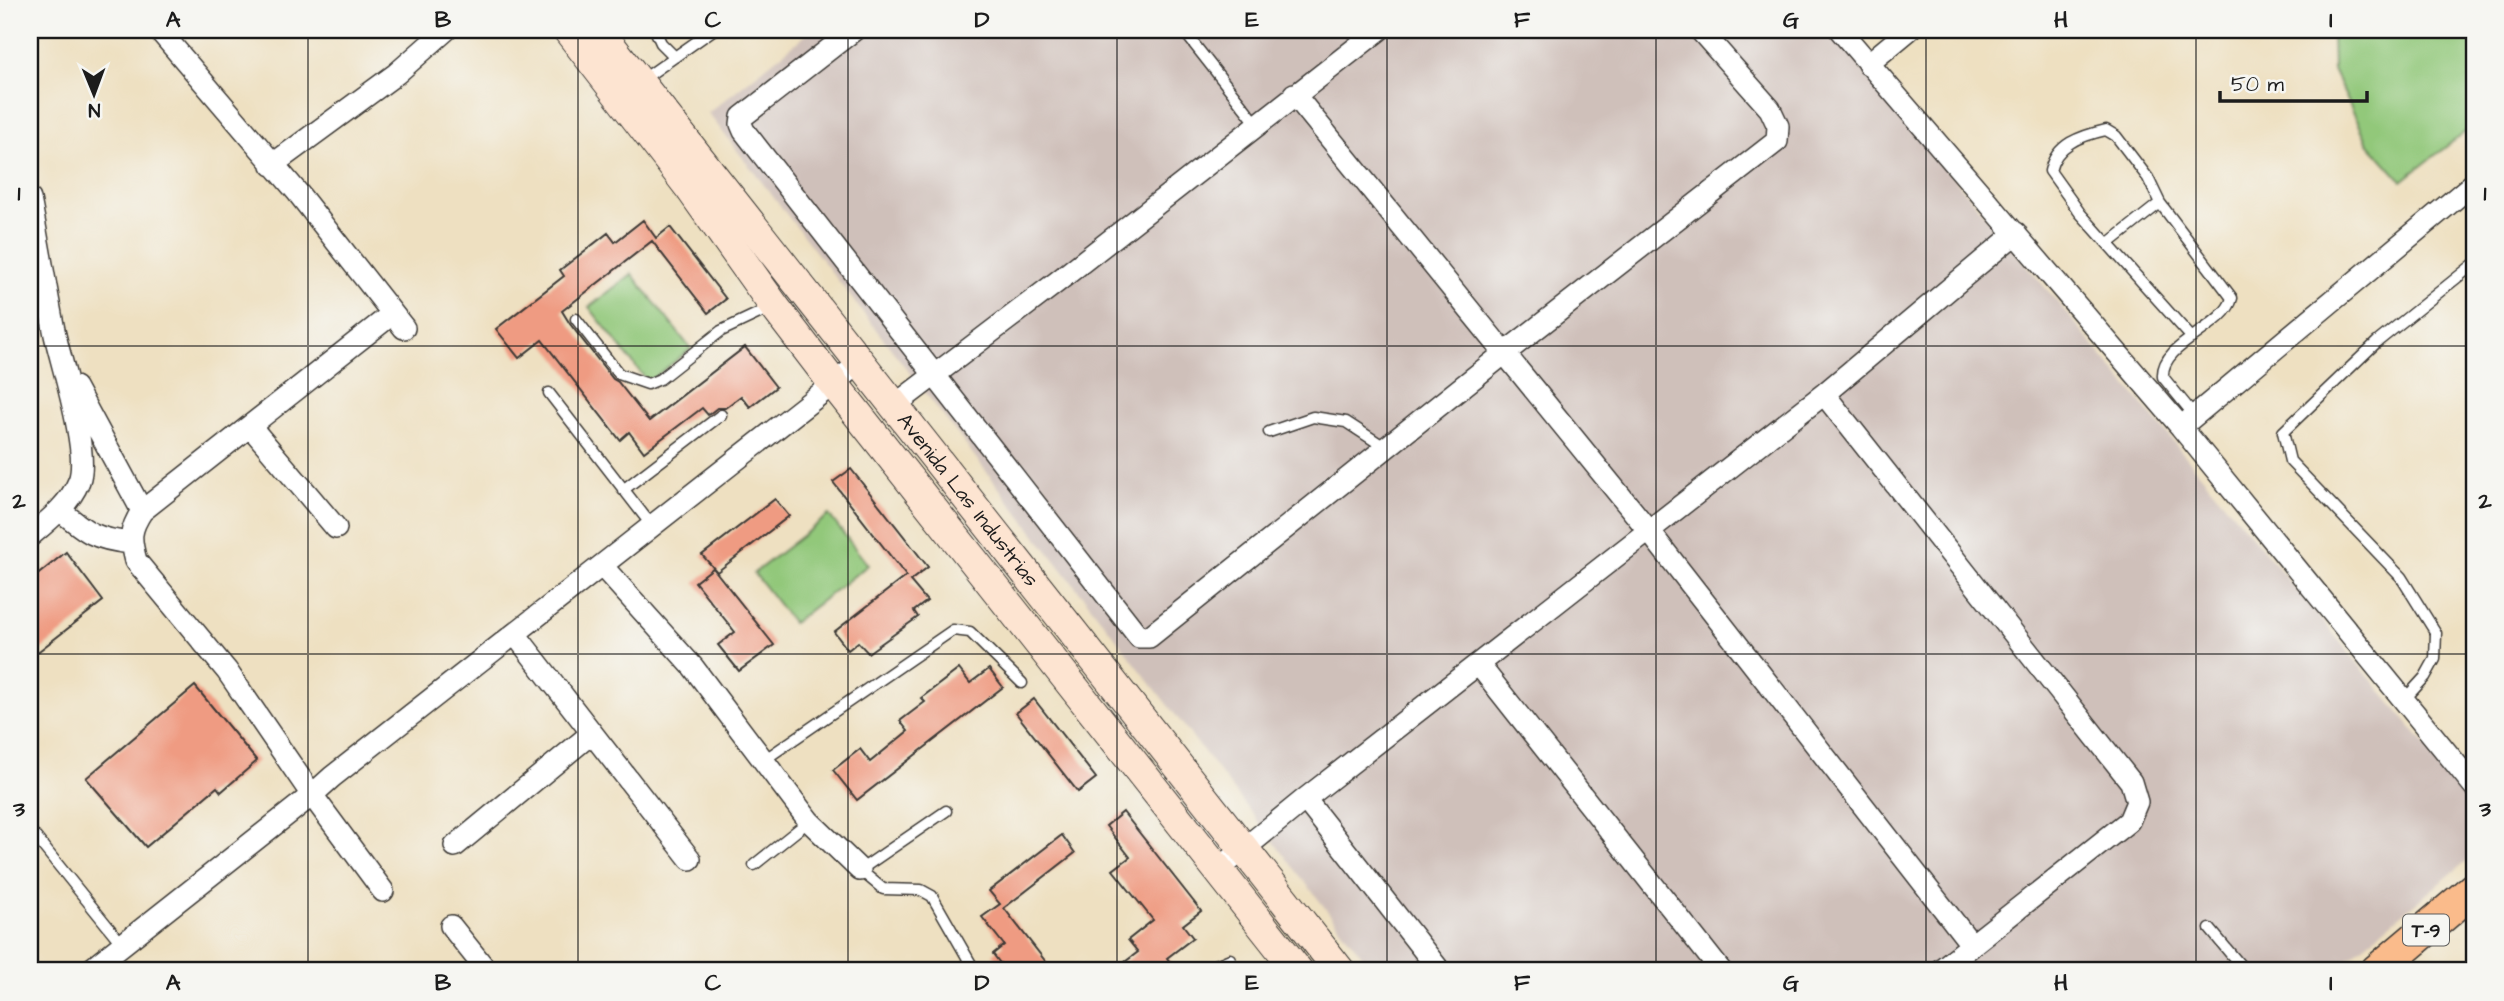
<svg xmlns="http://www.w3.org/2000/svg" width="2504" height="1001" font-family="'Architects Daughter',sans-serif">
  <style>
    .industrial { fill: #cfc0ba }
    .green { fill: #92c87a; stroke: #57724b; stroke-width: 2 }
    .building { fill: #ef9b82 }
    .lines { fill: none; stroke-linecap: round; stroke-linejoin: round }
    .lane-casing { stroke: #3c3935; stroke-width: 13 }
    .street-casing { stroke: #3c3935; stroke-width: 24 }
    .secondary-casing { stroke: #3c3935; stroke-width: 32 }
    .primary-casing { stroke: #3c3935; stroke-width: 36 }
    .lane { stroke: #fff; stroke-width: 10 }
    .street { stroke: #fff; stroke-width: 21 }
    .secondary { stroke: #fde4d1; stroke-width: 30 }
    .primary { stroke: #fabb8b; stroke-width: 33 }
    .grid { fill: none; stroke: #1c1c1c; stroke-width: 2; stroke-opacity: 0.55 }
    .labels { text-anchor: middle; stroke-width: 5; stroke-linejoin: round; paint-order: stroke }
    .shield { fill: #f6f6f2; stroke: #5d5d5c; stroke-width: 2 }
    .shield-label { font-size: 19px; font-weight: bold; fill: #1c1c1c }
    .street-label { font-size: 21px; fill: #1c1c1c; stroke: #f6f6f2 }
    .neatline { fill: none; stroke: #1c1c1c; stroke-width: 2.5 }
    .grid-label { font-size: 23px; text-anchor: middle; font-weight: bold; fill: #1c1c1c }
  </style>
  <rect width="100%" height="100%" fill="#f6f6f2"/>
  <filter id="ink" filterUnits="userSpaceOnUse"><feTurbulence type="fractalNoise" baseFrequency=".0143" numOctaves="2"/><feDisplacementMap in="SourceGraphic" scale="14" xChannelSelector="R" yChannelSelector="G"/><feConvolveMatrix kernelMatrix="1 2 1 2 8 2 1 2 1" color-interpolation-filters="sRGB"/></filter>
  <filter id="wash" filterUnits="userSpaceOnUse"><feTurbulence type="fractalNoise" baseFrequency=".00686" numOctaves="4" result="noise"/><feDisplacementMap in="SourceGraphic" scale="28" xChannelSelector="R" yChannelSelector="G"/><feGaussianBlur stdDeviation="1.57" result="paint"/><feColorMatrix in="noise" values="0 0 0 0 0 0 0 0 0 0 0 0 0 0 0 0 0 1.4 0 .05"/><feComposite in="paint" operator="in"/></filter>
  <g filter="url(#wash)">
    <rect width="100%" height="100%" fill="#eee0c1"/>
    <!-- industrial -->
    <path class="industrial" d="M812 30H1831L2474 803V855L2333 971H1374L708 113Z"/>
    <!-- green -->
    <path class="green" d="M2332 30H2474V125L2402 181 2368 143 2333 70Z
      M632 274 691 349 648 382 589 307Z
      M829 515 868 565 793 623 754 573Z"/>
    <g id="blocks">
      <!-- building -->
      <path class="building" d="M643 220 656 238 670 227 726 299 708 313 652 241 562 311 570 324 613 379 618 382 649 421 745 347 776 387 750 407 741 396 725 408H717L708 415 702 408 644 452 629 432 620 440 542 340 519 358 496 329 564 276 560 270 608 233 615 242Z
        M851 469 928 567 910 581 927 601 914 611 918 617 868 653 858 642 848 650 834 632 906 576 833 482Z
        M775 499 789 516 717 572 702 555Z
        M66 552 103 601 30 658V581Z
        M713 568 774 645 739 671 718 645 735 632 695 582Z
        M959 669 970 683 989 669 1003 687 857 800 833 770 860 749 870 762 908 731 900 721 925 702 921 698Z
        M195 686 257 761 221 792 217 787 146 847 86 778Z
        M1034 699 1096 778 1078 792 1016 713Z
        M1123 812 1201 911 1183 925 1193 938 1167 958 1177 971H1113L1138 952 1128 940 1153 920 1113 870 1130 857 1106 826Z
        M1062 835 1075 853 1004 908 1053 971H1006L993 954 1004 945 982 917 1000 904 989 891Z"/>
    </g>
  </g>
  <g filter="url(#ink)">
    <use href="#blocks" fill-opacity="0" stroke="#3c3935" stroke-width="2"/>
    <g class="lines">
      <defs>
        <path id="lane" d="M657 30 656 32 661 43 675 57
          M1183 30 1257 124
          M642 80 713 30
          M2108 244 2160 203
          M576 319 619 374 648 384 660 379 721 331 772 307
          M2192 338 2080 213 2050 171C2056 144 2080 136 2106 130L2116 136 2148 178 2160 203 2232 298C2225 328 2160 343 2163 377L2194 415
          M549 393 652 526
          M1269 432 1313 417 1346 422 1386 448
          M623 490 721 415
          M2404 700 2425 677 2435 659 2436 633 2401 577 2290 461 2283 432 2377 342 2474 264
          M764 760 953 630 970 632 1022 683
          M946 811 860 870 883 889 921 890 932 896 975 971
          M30 830 122 944
          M754 865 809 821
          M2210 929 2245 971
          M1202 971 1230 959"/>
        <path id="street" d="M159 30 298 193 404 328
          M854 30 742 117 741 124 744 131 1139 637H1149L1506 352 1777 141 1778 126 1770 109 1700 30
          M1840 30 2181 427 2474 786
          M1868 64 1909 30
          M1294 94 1649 531 1971 944
          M272 165 396 74 446 30
          M30 199C39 244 46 290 55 335 62 366 90 453 79 481 70 504 48 521 30 536
          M75 387 142 511
          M1824 394 2131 782 2137 802 2129 821 1939 971
          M895 405 1057 282 1379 30
          M250 426 336 528
          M2181 427 2474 183
          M60 510C87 533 95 539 131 543
          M602 566 693 667 809 821 860 870
          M515 634 690 859
          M1479 665 1721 971
          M1305 799 1440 971
          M455 846 592 733
          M1218 870 1305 799 1824 394 2016 233
          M383 891 312 795 227 671 136 561C130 538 129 531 142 511L392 314
          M451 926 487 971
          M89 971 312 795 332 777 861 362"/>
        <g id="secondary">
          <path d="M568 30 690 188 774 306 833 383 1298 971"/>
          <path id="s1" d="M598 30 1340 971"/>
        </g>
        <path id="primary" d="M2377 971 2474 889"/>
      </defs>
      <!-- lane casing -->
      <use href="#lane" class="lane-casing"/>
      <!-- street casing -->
      <use href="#street" class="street-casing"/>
      <!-- secondary casing -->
      <use href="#secondary" class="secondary-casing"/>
      <!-- primary casing -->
      <use href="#primary" class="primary-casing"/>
      <!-- lane -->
      <use href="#lane" class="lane"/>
      <!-- street -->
      <use href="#street" class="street"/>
      <!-- secondary -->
      <use href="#secondary" class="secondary"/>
      <!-- primary -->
      <use href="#primary" class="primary"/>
    </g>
  </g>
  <!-- grid -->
  <path class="grid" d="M308 30V971M578 30V971M848 30V971M1117 30V971M1387 30V971M1656 30V971M1926 30V971M2196 30V971M30 346H2474M30 654H2474"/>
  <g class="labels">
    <!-- shield labels -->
    <rect class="shield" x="2403" y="914.5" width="46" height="31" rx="5"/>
    <g class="shield-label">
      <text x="2426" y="937">T-9</text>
    </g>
    <!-- street labels -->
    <g class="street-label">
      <text dy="7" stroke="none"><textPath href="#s1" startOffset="598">Avenida Las Industrias</textPath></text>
    </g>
  </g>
  <!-- margin -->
  <rect width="2504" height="1001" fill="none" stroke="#f6f6f2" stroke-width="77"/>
  <!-- north arrow -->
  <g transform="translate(94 94) rotate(179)" stroke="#f6f6f2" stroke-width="5" paint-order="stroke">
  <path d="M0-5L12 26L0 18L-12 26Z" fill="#1c1c1c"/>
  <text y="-10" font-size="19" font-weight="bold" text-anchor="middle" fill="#1c1c1c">N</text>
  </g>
  <!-- scale -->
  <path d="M2220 91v10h147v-10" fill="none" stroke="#1c1c1c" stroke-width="3.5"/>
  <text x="2231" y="91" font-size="21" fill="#1c1c1c" stroke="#f6f6f2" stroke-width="5" paint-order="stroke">50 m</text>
  <rect x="38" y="38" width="2428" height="924" class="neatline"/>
  <g class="grid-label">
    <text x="173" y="27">A</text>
    <text x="443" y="27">B</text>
    <text x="713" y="27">C</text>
    <text x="982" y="27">D</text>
    <text x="1252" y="27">E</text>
    <text x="1522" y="27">F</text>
    <text x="1791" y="27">G</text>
    <text x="2061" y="27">H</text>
    <text x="2331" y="27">I</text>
    <text x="19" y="200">1</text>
    <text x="2485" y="200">1</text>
    <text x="19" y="508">2</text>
    <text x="2485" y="508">2</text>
    <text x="19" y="816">3</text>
    <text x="2485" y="816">3</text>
    <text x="173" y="990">A</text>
    <text x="443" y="990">B</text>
    <text x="713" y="990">C</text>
    <text x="982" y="990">D</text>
    <text x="1252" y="990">E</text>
    <text x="1522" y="990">F</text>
    <text x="1791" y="990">G</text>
    <text x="2061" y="990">H</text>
    <text x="2331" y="990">I</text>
  </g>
</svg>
